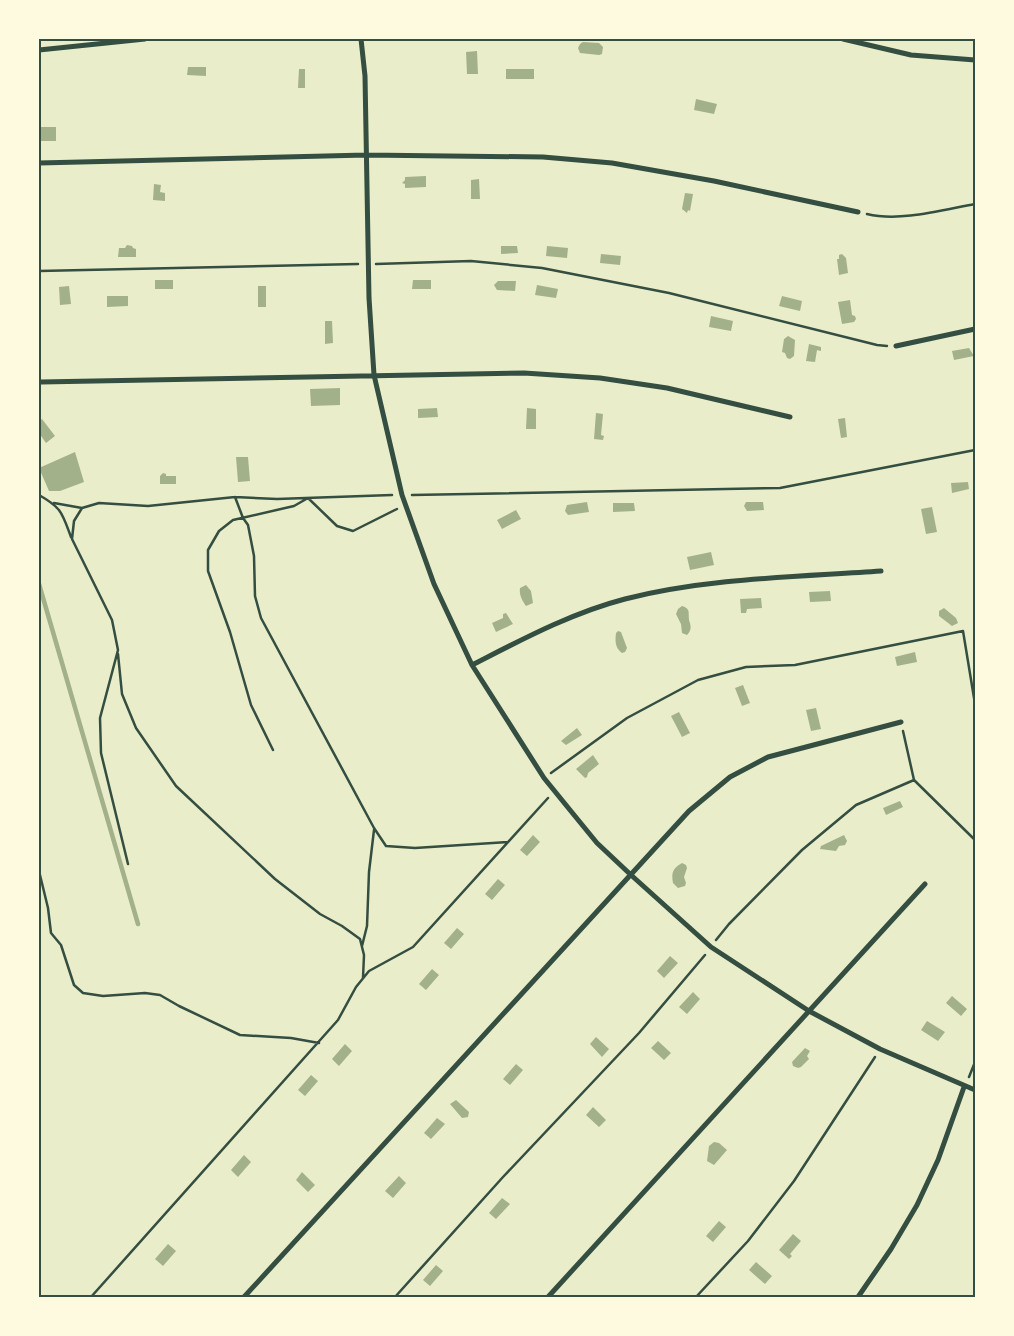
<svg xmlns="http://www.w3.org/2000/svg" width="1014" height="1336" font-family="Figtree,sans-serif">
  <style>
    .water { fill: #a3b18a }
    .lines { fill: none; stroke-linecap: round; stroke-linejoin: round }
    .stream { stroke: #a3b18a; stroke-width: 4.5 }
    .path { stroke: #344e41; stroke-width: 2.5 }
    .minor { stroke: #344e41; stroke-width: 5 }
    .neatline { fill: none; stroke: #344e41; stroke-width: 2 }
  </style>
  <rect width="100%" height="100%" fill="#e9edc9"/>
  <!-- water -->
  <path class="water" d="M583 42 599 43 603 47 602 54 599 55 580 53 578 48 580 44Z
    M477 51 478 74H467L466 52Z
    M188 67H206V76L187 75Z
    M299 69H305V88H298Z
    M506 69H534V79H506Z
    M696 99 717 104 714 114 694 110Z
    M39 127H56V141H39Z
    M426 176V187L405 188V184L402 183 405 180V177Z
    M479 179 480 199H471V180Z
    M154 184 161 185 160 192 165 193V201L153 200Z
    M685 193 693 194 690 211 688 210 687 213 682 209Z
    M127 245 132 246 133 248 136 249V257H118L119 248H125Z
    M501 246H517L518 253 501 254Z
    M547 246 568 248 567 258 546 256Z
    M601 254 621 256 620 265 600 263Z
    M842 254 846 258 848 273 839 275 837 259H839V255Z
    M155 280H173V289H155Z
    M413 280H431V289H412Z
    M498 281H516L515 291 497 290 494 285Z
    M537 285 558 289 556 298 535 295Z
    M69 286 71 304 60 305 59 287Z
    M258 286H266V307H258Z
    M107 296H128V306L107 307Z
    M782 296 802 301 800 311 779 306Z
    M850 300 852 315 855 316 856 319 854 322 842 324 838 302Z
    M711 316 733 321 731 331 709 327Z
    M325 321H332L333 343 325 344Z
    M788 336 795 340 794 356 790 359 787 358 785 353 782 352 784 339Z
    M809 344 821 347V351L817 350 815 362 806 361Z
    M969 348 974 356 954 360 952 351Z
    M340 388V405L311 406 310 389Z
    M437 408 438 417 418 418V409Z
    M527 408 536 409V429H526Z
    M596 413 603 414 601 435 604 436 603 440 594 439Z
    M845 418 847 437 841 438 838 419Z
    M42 419 55 436 46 443 39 433V421Z
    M75 452 84 482 60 491H49L39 468Z
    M236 457H248L250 481 238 482Z
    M163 473 166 474V476H176V484H160V476Z
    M968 482 969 489 952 493 951 483Z
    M587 502 589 512 568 515 565 511 567 505Z
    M746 502H763L764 510 747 511 744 506Z
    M613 503H634L635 511 613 512Z
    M932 507 937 532 926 534 921 509Z
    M516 510 521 519 502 529 497 520Z
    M711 552 714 565 690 570 687 557Z
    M526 585 531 591 533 603 526 606C522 600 519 595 520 588Z
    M830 591 831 601 810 602 809 592Z
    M761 598 762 608 747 609 746 613H741L740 599Z
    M682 606C691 609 688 612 689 620 691 626 692 630 687 635L682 633 681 624 676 614 678 609Z
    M944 608 956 618 958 623 952 626 939 616V611Z
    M506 613 513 624 496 632 492 623 503 618V614Z
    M618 631 621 632 627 648 625 652 622 653C615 648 615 641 616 633Z
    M915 652 917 662 897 666 895 657Z
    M743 685 750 703 742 706 735 688Z
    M816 708 821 729 811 731 806 710Z
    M679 712 690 733 682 737 671 716Z
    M577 728 582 735 566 745 561 741Z
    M593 755 599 764 588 773 587 777 585 778 576 769Z
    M900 801 903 807 886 815 883 808Z
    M533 835 540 842 527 856 520 850Z
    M844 835 847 841 845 845 839 846 836 851 820 849 821 846Z
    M682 863 686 865 687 868 684 877 686 883 685 886 678 888 673 883C671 873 673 868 682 863Z
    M498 879 505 885 492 900 485 894Z
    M457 928 464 934 451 949 444 943Z
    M670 956 678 963 664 978 657 971Z
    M432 969 439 975 426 990 419 984Z
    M693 992 700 999 687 1014 679 1007Z
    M952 996 967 1009 961 1016 946 1003Z
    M927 1021 945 1032 938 1041 921 1030Z
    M596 1037 609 1049 602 1057 590 1044Z
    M658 1041 671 1053 664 1060 651 1048Z
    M345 1044 352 1051 339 1066 332 1059Z
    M805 1048 810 1051 807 1056 809 1059 801 1067 798 1068 793 1066 792 1062Z
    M516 1064 523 1070 510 1085 503 1079Z
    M311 1075 318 1081 305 1096 298 1090Z
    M456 1100 469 1112 468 1117 462 1118 450 1104Z
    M593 1107 606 1120 599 1127 586 1115Z
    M437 1118 445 1124 431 1139 424 1133Z
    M714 1142 719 1143 727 1150 714 1165 707 1161 709 1146Z
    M244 1155 251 1162 238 1177 231 1170Z
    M302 1172 315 1185 308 1192 296 1180Z
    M399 1176 406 1183 393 1198 385 1191Z
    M502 1198 510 1204 496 1219 489 1213Z
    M719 1221 726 1227 713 1242 706 1236Z
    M793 1234 801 1241 790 1254 792 1256 789 1259 779 1250Z
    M168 1244 176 1251 163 1266 155 1259Z
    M756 1262 772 1276 765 1284 749 1270Z
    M436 1265 443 1271 430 1286 423 1280Z"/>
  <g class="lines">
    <!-- stream -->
    <path class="stream" d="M39 584 138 924"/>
    <!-- path -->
    <path class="path" d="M867 214C900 222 942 210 975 204
      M376 264 471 261 542 268 669 293 877 345 887 346
      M39 271 358 264
      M39 495C62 508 62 513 71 537
      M412 495 780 488 975 450
      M235 497 243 518 248 525 254 556 255 596 261 618 374 828 386 846 415 848 508 842
      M54 503 82 508
      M118 654 122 694 136 728 176 786 275 879 320 914 342 926 360 939 364 955 363 978
      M903 731 914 780 975 840
      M273 750 251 705 230 632 208 571V550L219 531 233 520 294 506 308 498 337 526 353 531 397 509
      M551 773 627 718 698 680 746 667 795 665 963 631 975 704
      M128 864 101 753 100 718 118 650 112 620 72 539 74 521 82 508 99 503 148 506 235 497 277 499 392 495
      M39 871 48 908 51 933 61 945 74 985 83 993 103 996 145 993 160 995 179 1006 240 1035 291 1038 319 1043
      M716 940 729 924 802 850 856 805 914 780
      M362 946 367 926 369 872 374 830
      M969 1077 975 1062
      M91 1297 338 1020 356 987 369 971 413 947 548 798
      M395 1297 503 1177 639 1033 705 955
      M696 1297 748 1241 794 1181 875 1057"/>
    <!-- minor -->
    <path class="minor" d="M361 39 365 76 369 298 374 375 402 495 434 584 472 665 544 778 570 810 597 843 631 875 711 947 809 1011 880 1049 975 1090
      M843 39 911 55 975 60
      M39 50 145 39
      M39 163 366 155 543 157 612 163 714 181 858 212
      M896 346 975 329
      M41 382 524 373 600 378 667 388 790 417
      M472 665C521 640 571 613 625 599 708 578 796 577 881 571
      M244 1297 689 811 730 777 768 757 901 722
      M548 1297 925 884
      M858 1297 891 1249 917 1205 938 1160 964 1087"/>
  </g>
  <!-- border -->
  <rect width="1014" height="1336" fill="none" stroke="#fefae0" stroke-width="80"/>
  <rect x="40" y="40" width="934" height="1256" class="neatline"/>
</svg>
